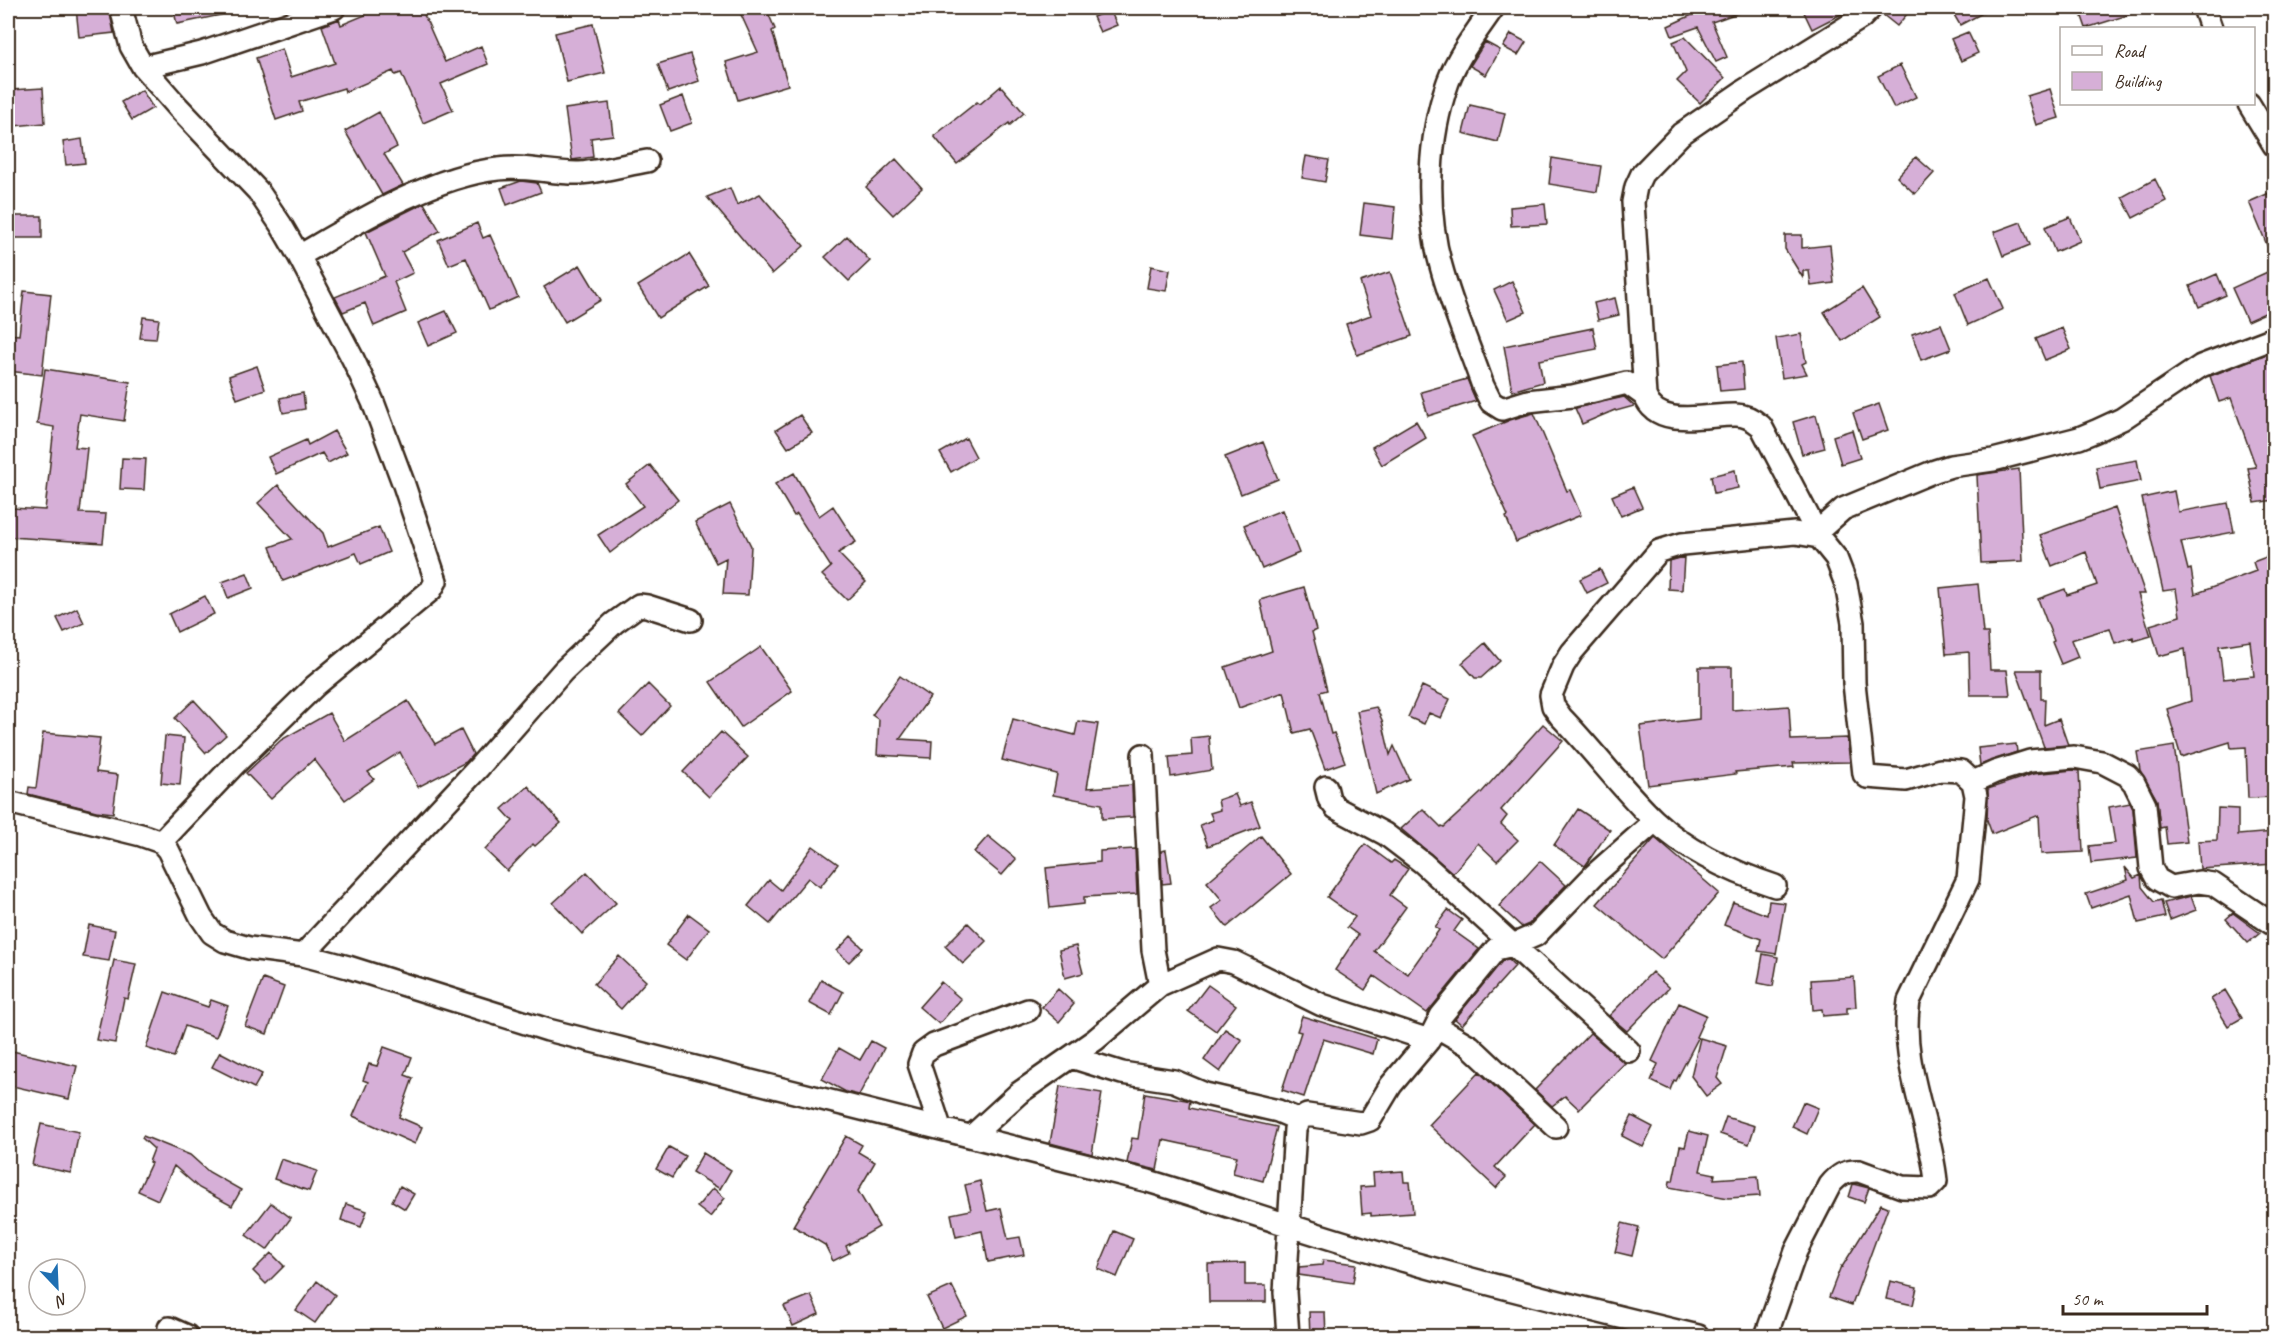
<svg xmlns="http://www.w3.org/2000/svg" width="2282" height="1344" font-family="Caveat,sans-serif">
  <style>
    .building { fill: #d6afd7; stroke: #3b2a1e; stroke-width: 1.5; fill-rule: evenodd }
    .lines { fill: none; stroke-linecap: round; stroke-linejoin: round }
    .street-casing { stroke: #3b2a1e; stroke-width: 26 }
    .street { stroke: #fff; stroke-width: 21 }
  </style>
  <rect width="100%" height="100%" fill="#fff"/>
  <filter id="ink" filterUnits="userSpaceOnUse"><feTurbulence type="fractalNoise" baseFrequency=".0167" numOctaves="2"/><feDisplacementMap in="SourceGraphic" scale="12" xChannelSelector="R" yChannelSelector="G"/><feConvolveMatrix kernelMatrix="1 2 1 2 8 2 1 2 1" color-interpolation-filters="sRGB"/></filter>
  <g filter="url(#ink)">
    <!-- building -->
    <path class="building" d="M76 8H109L114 33 79 37Z
      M173 8H220L221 15 177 24Z
      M367 8H421L445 62 481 46 488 64 441 84 453 110 423 123 401 73 395 75 393 71 345 92 344 88 299 102 302 111 276 120 256 58 282 49 291 77 335 63 322 26 339 19 341 25 370 13Z
      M738 8H766L775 29 772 31 788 85 738 100 726 62 758 52Z
      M1707 8H1746V10L1712 22 1727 57 1716 62 1698 27 1672 36 1668 26Z
      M1802 8H1853L1812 29Z
      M1883 8H1912L1897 26 1882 14Z
      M1950 8H1992L1960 25Z
      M2079 8H2141V11L2086 28Z
      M1110 10 1117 25 1100 32 1093 17Z
      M593 24 605 73 567 82 555 33Z
      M1968 32 1978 53 1961 61 1951 39Z
      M1511 34 1526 42 1518 55 1503 47Z
      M1685 37 1725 78 1700 103 1677 81 1686 72 1673 42Z
      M1485 42 1500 50 1486 75 1470 66Z
      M690 54 699 81 668 92 658 64Z
      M1900 65 1916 97 1894 108 1878 76Z
      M1001 86 1024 113 1010 125 1009 123 957 164 934 136 977 102 980 104Z
      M43 88 45 123 14 126 11 90Z
      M2050 89 2059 118 2036 125 2027 96Z
      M142 90 153 108 132 120 121 102Z
      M683 96 692 123 670 131 660 105Z
      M609 103 613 135 591 138 593 157 572 160 565 109Z
      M1470 105 1505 113 1498 142 1463 133Z
      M379 112 397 147 384 154 403 185 382 195 345 131Z
      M82 139 85 163 66 165 63 142Z
      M1306 156 1329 160 1325 182 1302 178Z
      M1916 157 1934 173 1915 194 1897 177Z
      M1552 158 1601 166 1597 192 1549 184Z
      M896 159 922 188 893 215 866 187Z
      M2155 179 2166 201 2133 218 2122 197Z
      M521 181 537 183 541 192 507 205 501 188Z
      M730 188 737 205 760 194 804 246 772 274 707 197Z
      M2274 191V262L2249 202Z
      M424 203 440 231 402 252 413 273 394 282 406 312 374 326 365 303 343 312 335 297 385 276 366 232Z
      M1364 203 1395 207 1392 239 1360 235Z
      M1545 204 1547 224 1511 226 1510 207Z
      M8 216H42V238H8Z
      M2070 217 2080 241 2055 252 2045 227Z
      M2021 222 2030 245 2003 256 1994 232Z
      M477 223 483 238 490 235 518 297 489 310 466 258 449 265 438 240Z
      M1785 235H1802V248L1830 245 1834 283 1811 286 1809 271H1803V278L1785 249Z
      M847 236 870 261 849 281 825 257Z
      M689 254 709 286 658 318 638 286Z
      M580 265 601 300 565 322 544 287Z
      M1151 266 1170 270 1166 291 1147 288Z
      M2274 269V309L2247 321 2232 288Z
      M1390 272 1412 336 1357 355 1346 324 1371 315 1360 282Z
      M2217 274 2226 295 2199 307 2190 286Z
      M1989 278 2003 309 1968 325 1955 293Z
      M1512 281 1526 312 1508 320 1494 290Z
      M1862 288 1880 317 1842 341 1824 312Z
      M24 291 51 294 42 375 8 371V334L19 335Z
      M1615 298 1619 315 1598 320 1594 303Z
      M446 311 457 333 428 346 418 323Z
      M143 317 159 319 156 339 140 338Z
      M1941 324 1951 349 1921 360 1912 334Z
      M1593 328 1597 349 1539 360 1543 382 1512 391 1504 346Z
      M2062 328 2071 349 2045 360 2036 339Z
      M1801 334 1806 362 1802 364 1807 374 1782 378 1776 338Z
      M2274 351V500L2255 503 2248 468 2256 467 2231 398 2219 402 2210 376Z
      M1742 362 1744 389 1720 391 1717 365Z
      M257 366 265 389 237 399 229 376Z
      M45 369 130 382 124 421 80 414 75 447 87 448 80 513 106 514 103 543 10 537 12 508 45 510 54 427 37 424Z
      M1467 379 1476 401 1428 416 1421 392Z
      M303 393 305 409 283 413 280 398Z
      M1624 397 1634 406 1616 411 1615 410 1582 424 1575 408Z
      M1879 404 1888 430 1862 439 1853 413Z
      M1534 413 1567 491 1570 490 1581 515 1516 542 1506 517 1508 516 1472 436 1510 420Z
      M800 415 812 433 788 448 776 430Z
      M1816 415 1825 448 1802 454 1793 422Z
      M1416 421 1426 438 1382 465 1372 447Z
      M1852 430 1860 458 1841 464 1833 436Z
      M334 431 347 453 328 463 322 453 276 474 268 457 306 440 308 445Z
      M966 438 976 457 951 472 940 453Z
      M1263 442 1278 479 1241 494 1225 457Z
      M122 458 146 459 144 490 120 489Z
      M2137 460 2141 481 2100 489 2096 467Z
      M650 465 678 500 610 553 598 535 643 506 626 484Z
      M2019 469 2023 561 1981 563 1977 475Z
      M1735 470 1738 488 1714 493 1711 476Z
      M794 473 819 516 833 506 856 542 838 553 866 582 847 600 822 575 831 567 797 514 794 516 775 484Z
      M278 485 323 533 328 547 379 527 389 552 361 564 356 553 283 581 270 547 292 539 258 503Z
      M1633 487 1642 507 1621 516 1612 496Z
      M2174 491 2178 512 2228 503 2234 532 2181 542 2188 570 2191 569 2195 594 2256 571 2253 562 2274 554V797L2248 798 2246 747 2231 748 2230 742 2181 757 2167 709 2191 701 2185 649 2159 656 2150 625 2180 616 2176 589 2163 591 2142 498ZM2250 641 2254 676 2223 679 2219 646Z
      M730 504 751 546 748 595 723 594 726 558 716 563 695 522Z
      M2115 508 2145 594H2138L2151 636 2134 641 2133 637 2115 643 2110 628 2071 640 2078 657 2061 664 2052 642 2054 641 2038 599 2065 589 2067 595 2097 585 2086 552 2052 566 2040 535Z
      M1282 510 1299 553 1262 569 1244 525Z
      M1684 557 1682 590 1668 589 1669 561Z
      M1600 569 1607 583 1587 593 1580 579Z
      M247 573 253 588 228 598 222 582Z
      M1978 584 1983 633H1988L1990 670H2007L2010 695H1970L1969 652 1946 654 1940 588Z
      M1304 587 1316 630 1312 632 1327 690 1320 692 1331 734 1334 733 1345 762 1325 769 1310 729 1294 733 1284 692 1239 708 1225 667 1272 651 1260 600Z
      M205 596 214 614 177 632 169 614Z
      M77 608 84 623 64 632 57 618Z
      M1485 643 1500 661 1481 678H1475L1462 663Z
      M761 647 792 691 741 727 710 682Z
      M1699 667H1732V710L1789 706 1791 740 1847 738 1850 762 1793 763 1794 767 1735 772 1736 774 1648 785 1640 726 1699 719Z
      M2016 670H2041V699H2045L2044 725 2059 719 2068 745 2044 747Z
      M900 676 930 697 900 739 932 741 931 758 877 755 879 720 872 715Z
      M648 684 670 706 642 736 619 714Z
      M1422 686 1450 699 1441 718 1429 713 1424 724 1408 717Z
      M194 700 226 735 206 753 175 718Z
      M408 701 435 744 461 730 473 754 466 762 418 787 400 752 368 772 374 779 345 800 314 759 271 799 246 773 281 740 329 713 345 741Z
      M1376 707 1382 720 1390 755 1394 746 1409 779 1376 794 1357 711Z
      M1013 719 1075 735 1078 721 1098 724 1087 788 1132 785 1133 817 1102 819V804L1053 795 1057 774 1002 760Z
      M1543 724 1563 741 1501 810 1507 816 1501 824 1518 840 1497 861 1478 843 1453 873 1401 829 1423 809 1441 827 1442 826 1444 827 1482 792Z
      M721 732 748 757 709 797 683 772Z
      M43 733 100 738 96 772 118 775 113 813 96 811 28 794 29 787 36 788Z
      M165 736 184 738 180 785 161 783Z
      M1209 736 1212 770 1171 777 1169 757 1192 755 1191 738Z
      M2016 744 2017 752 1980 765 1978 748Z
      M2174 746 2187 842 2167 844 2165 827 2160 828 2157 800 2140 770 2137 752Z
      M2073 770 2079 771 2083 852 2041 854 2039 815 1992 834 1987 820 1988 789 2033 774Z
      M528 786 561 823 535 846 533 844 507 871 485 850 513 821 502 809Z
      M1235 794 1240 806 1251 802 1260 826 1208 846 1200 825 1213 820 1210 813 1220 810 1218 800Z
      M2130 803 2133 809 2137 858 2091 863 2089 846 2115 843 2109 807Z
      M2218 808 2238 809V835L2274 832V864L2200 869 2198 841 2217 840Z
      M1578 809 1610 830 1585 866 1554 845Z
      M988 836 1016 859 1002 875 974 852Z
      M1261 836 1291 874 1227 927 1211 908 1222 900 1207 882Z
      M1655 838 1719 893 1662 959 1597 904Z
      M1365 844 1391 863 1394 860 1408 869 1390 895 1406 907 1374 951 1408 974 1439 930 1435 927 1448 910 1462 920 1454 931 1479 949 1427 1013 1374 976 1365 990 1335 970 1358 935 1347 927 1355 917 1327 897Z
      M813 846 838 864 820 887 808 878 770 924 748 906 769 880 781 890Z
      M1135 849 1137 894 1084 897V904L1050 908 1046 868 1100 862V851Z
      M1166 850 1171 883 1162 884 1161 851Z
      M1540 861 1566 885 1529 924 1522 927 1499 906Z
      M2125 867 2134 878 2141 875 2142 887 2154 902 2161 900 2165 917 2138 923 2131 894 2091 908 2086 894 2128 880Z
      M587 872 616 903 582 934 553 903Z
      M2191 896 2196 910 2170 920 2164 903Z
      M1769 901 1785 903 1776 954 1758 951 1761 939 1724 925 1733 902 1767 915Z
      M2233 913 2260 933 2248 943 2226 919Z
      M689 914 709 929 686 960 666 945Z
      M968 923 986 941 963 964 945 946Z
      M89 925 115 930 109 961 83 957Z
      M851 936 863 948 849 962 837 951Z
      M1076 946 1083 973 1065 978 1059 950Z
      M1763 954 1778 957 1773 986 1758 983Z
      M619 956 646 981 621 1009 594 984Z
      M1508 959 1515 966 1462 1025 1455 1019 1503 960Z
      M114 960 136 964 128 999 124 998 115 1043 96 1040Z
      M1652 972 1669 988 1627 1031 1609 1016Z
      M1854 977 1856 1007 1847 1008V1014L1823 1016 1822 1009 1813 1010 1811 980Z
      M263 979 284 987 267 1034 245 1026Z
      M821 980 843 992 831 1015 809 1003Z
      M941 982 961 999 939 1024 919 1007Z
      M1208 985 1236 1005 1216 1031 1188 1011Z
      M1058 989 1074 1004 1059 1022 1042 1007Z
      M2225 990 2242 1018 2228 1026 2211 999Z
      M165 992 208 1007 211 1000 228 1006 216 1037 185 1026 174 1057 146 1048Z
      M1679 1003 1706 1015 1696 1037 1698 1038 1676 1081 1674 1080 1670 1090 1651 1081 1658 1064 1652 1061Z
      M1302 1016 1377 1039 1373 1054 1323 1039 1304 1097 1282 1090 1301 1032 1297 1031Z
      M1225 1029 1242 1040 1220 1072 1204 1060Z
      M1590 1033 1625 1063 1579 1109 1565 1096 1552 1106 1535 1090Z
      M1700 1038 1727 1046 1717 1078 1722 1084 1706 1096 1691 1076Z
      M871 1041 884 1048 859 1095 846 1092 822 1079 839 1048 860 1060Z
      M384 1047 412 1057 405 1075 413 1078 399 1117 422 1127 415 1144 353 1116 368 1082 363 1080 369 1064 377 1066Z
      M8 1050 77 1066 69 1099 8 1085Z
      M220 1052 262 1074 254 1088 212 1067Z
      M1479 1072 1535 1124 1495 1167 1506 1177 1496 1188 1429 1125Z
      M1060 1086 1102 1093 1092 1154 1050 1143Z
      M1145 1093 1186 1100 1190 1101 1189 1108 1277 1127 1263 1181 1233 1173 1237 1156 1163 1140 1157 1170 1127 1163 1132 1138 1138 1139Z
      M1803 1102 1818 1108 1807 1134 1792 1127Z
      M1632 1116 1653 1127 1643 1147 1622 1136Z
      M1726 1117 1755 1126 1749 1144 1720 1134Z
      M41 1124 79 1132 71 1173 32 1165Z
      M1689 1131 1708 1136 1700 1171 1715 1174 1714 1179 1758 1176 1760 1196 1728 1198 1669 1187 1670 1181H1673L1680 1146 1685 1147Z
      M143 1136 190 1155 209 1172 241 1190 232 1206 199 1188 174 1166 158 1200 138 1191 151 1163 149 1162 154 1149 142 1138Z
      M846 1136 862 1145 858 1152 875 1162 858 1191 879 1227 846 1246 849 1253 833 1261 825 1245 793 1226Z
      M669 1147 685 1156 672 1178 656 1169Z
      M703 1153 731 1170 720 1189 692 1172Z
      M281 1159 317 1171 309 1191 274 1179Z
      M1403 1171 1404 1182H1410L1413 1213 1371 1216V1213L1362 1214 1360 1187 1374 1186 1373 1173Z
      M980 1181 987 1211 1001 1208 1008 1239 1020 1237 1024 1255 988 1262 982 1231 956 1237 951 1214 971 1210 965 1185Z
      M1853 1184 1869 1188 1864 1202 1849 1197Z
      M400 1186 414 1194 405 1209 392 1201Z
      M713 1188 725 1198 710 1217 697 1207Z
      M271 1203 291 1218 267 1250 246 1235Z
      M346 1204 367 1211 361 1227 341 1220Z
      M1881 1204 1888 1207 1852 1305 1829 1297 1841 1266 1842 1267Z
      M1622 1223 1639 1227 1632 1256 1615 1252Z
      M1114 1231 1133 1239 1117 1277 1098 1269Z
      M271 1253 284 1266 266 1284 253 1271Z
      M1323 1260 1356 1264 1353 1283 1299 1275V1267L1322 1265Z
      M1245 1263V1285H1266V1302H1209L1208 1264Z
      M317 1281 335 1295 315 1323 296 1310Z
      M1890 1281 1917 1287 1913 1305 1886 1299Z
      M952 1286 967 1316 942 1328 927 1297Z
      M811 1295 819 1314 793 1326 784 1306Z
      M1309 1312H1325L1326 1336H1310Z"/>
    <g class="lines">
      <defs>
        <path id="street" d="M121 8 131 46 143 67 178 107 258 191 281 225 299 256 353 359 373 402 404 485 436 581 431 590 315 686 234 765 161 842
          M1493 8C1477 31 1458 55 1448 82 1428 138 1425 208 1441 266 1452 307 1469 346 1483 386L1491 402 1502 409 1528 401 1573 396 1627 383 1645 396
          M2204 8 2211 28
          M143 67 202 53 334 8
          M2249 104 2274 145
          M299 256C356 223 432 176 498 169 525 165 553 174 580 173 603 171 625 165 647 161
          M1816 533 1843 509 1935 471 1951 466 1993 460 2079 438 2096 431 2122 419 2201 366 2274 338
          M1143 755 1153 950 1160 985
          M1973 782 1995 772 2030 761 2074 757 2102 762 2127 775 2134 783 2145 805 2151 868 2157 879 2171 887 2199 882 2213 884 2274 925
          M1326 787 1329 799 1336 808 1385 834 1423 863 1629 1051
          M8 802 141 835 161 842 168 850 201 917 212 933 225 941 249 948 303 955 348 967 548 1030 1148 1181C1245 1210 1340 1244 1438 1270 1524 1294 1611 1315 1698 1336
          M1775 886C1732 872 1687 851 1654 820 1621 788 1593 750 1561 717L1553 706 1551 695 1563 666 1572 652 1659 551 1682 544 1795 533 1819 537
          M303 955 479 767 563 671 614 623 639 605 647 606 691 620
          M1437 1027 1470 1046 1556 1127
          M1071 1057 1122 1073 1174 1081 1205 1094 1278 1111 1299 1120
          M940 1127 919 1064 923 1053 934 1045 1028 1010
          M972 1136 1019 1093 1095 1040 1160 985 1218 959 1234 962 1322 1005 1429 1040
          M169 1328 187 1336
          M1288 1336 1285 1292 1295 1129 1299 1120 1307 1115 1361 1123 1370 1120 1391 1085 1429 1040 1441 1016 1496 949 1513 945 1536 935 1595 874 1655 821
          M1766 1336 1796 1251 1830 1185C1838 1175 1846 1170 1859 1171L1902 1187 1929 1188 1936 1181C1930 1121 1899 1062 1909 1001L1968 879 1976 796 1973 782 1961 771 1940 770 1906 780 1867 777 1864 774 1854 683 1853 623 1846 584 1836 558 1819 537 1761 426C1754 420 1745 415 1736 415 1709 414 1657 430 1645 396L1633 202 1636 187 1642 174 1681 134 1745 90 1861 18 1871 8"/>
      </defs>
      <!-- street casing -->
      <use href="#street" class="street-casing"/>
      <!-- street -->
      <use href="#street" class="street"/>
    </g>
  </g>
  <!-- margin -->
  <rect width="2282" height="1344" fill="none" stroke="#fff" stroke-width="30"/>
  <rect x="15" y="15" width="2252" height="1314" fill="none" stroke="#3b2a1e" stroke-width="2" filter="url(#ink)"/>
  <!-- legend -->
  <rect x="2060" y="27" width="195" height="78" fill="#ffffff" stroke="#b1aaa5" stroke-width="1.5"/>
  <rect x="2072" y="46" width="30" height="9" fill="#ffffff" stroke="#b1aaa5" stroke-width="1.5"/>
  <text x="2114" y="57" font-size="18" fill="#3b2a1e">Road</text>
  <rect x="2072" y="72" width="30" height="18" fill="#d6afd7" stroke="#b1aaa5" stroke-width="1.5"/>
  <text x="2114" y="87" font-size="18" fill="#3b2a1e">Building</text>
  <!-- north arrow -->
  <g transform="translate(57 1287) rotate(157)"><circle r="28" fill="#ffffff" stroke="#b1aaa5" stroke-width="1.5"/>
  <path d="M0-4.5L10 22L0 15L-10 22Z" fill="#1f6fb2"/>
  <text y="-9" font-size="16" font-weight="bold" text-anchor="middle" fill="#3b2a1e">N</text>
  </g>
  <!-- scale -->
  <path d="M2063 1305v9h144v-9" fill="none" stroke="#3b2a1e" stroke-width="3"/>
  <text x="2072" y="1305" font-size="18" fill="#3b2a1e" stroke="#ffffff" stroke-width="4.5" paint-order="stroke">50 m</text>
</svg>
